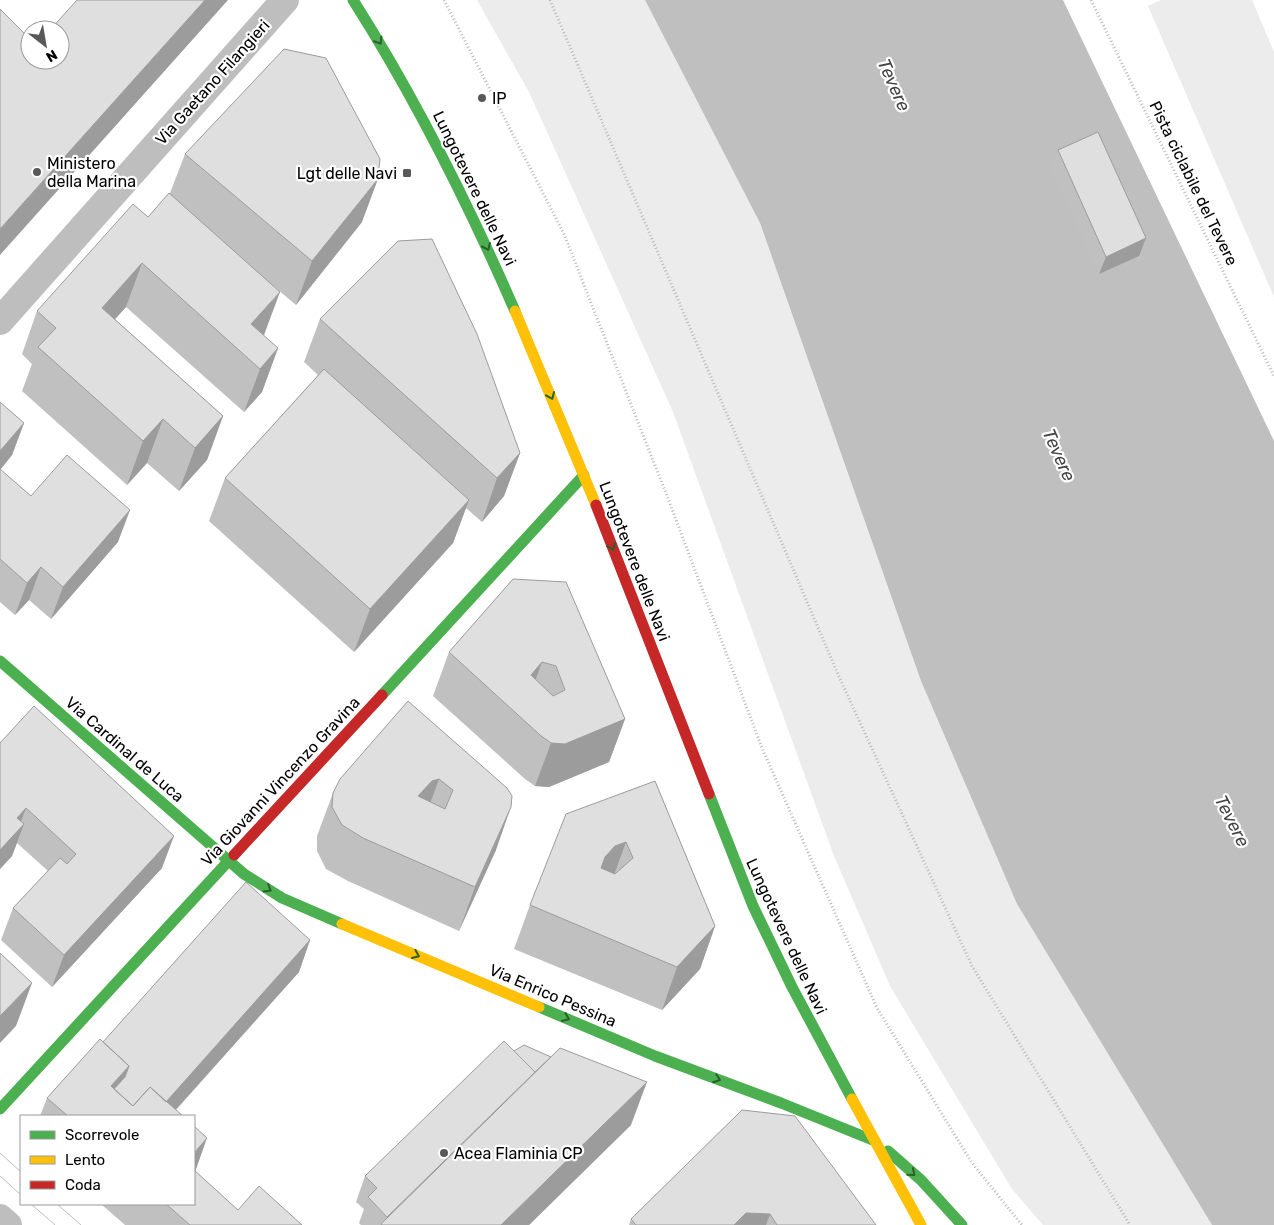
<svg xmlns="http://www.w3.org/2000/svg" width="1274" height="1225" font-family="Rubik,sans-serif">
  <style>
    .green { fill: #ececec }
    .water { fill: #bfbfbf }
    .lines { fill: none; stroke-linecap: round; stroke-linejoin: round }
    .path { stroke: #b9b9b9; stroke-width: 3; stroke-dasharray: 1 2.5; stroke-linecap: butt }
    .street { stroke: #bebebe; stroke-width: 28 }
    .fast { stroke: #4caf50; stroke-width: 11 }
    .slow { stroke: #ffc107; stroke-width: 11 }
    .jam { stroke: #c62828; stroke-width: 11 }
    .tram { stroke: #bebebe; stroke-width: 1 }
    .wall { fill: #c0c0c0 }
    .shaded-wall { fill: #9c9c9c }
    .building { fill: #dfdfdf; stroke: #9c9c9c; fill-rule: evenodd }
    .oneway { stroke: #2a602c }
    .poi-dot { fill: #595959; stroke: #fff; stroke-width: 2 }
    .labels { text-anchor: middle; stroke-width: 4.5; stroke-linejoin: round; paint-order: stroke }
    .street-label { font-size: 16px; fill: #000; stroke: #fff }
    .poi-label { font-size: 16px; fill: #000; stroke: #fff; text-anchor: start }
    .water-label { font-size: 18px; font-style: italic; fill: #444; stroke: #fff }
  </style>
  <rect width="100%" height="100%" fill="#fff"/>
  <!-- green -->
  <path class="green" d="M477 0H645L760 223 921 681 1017 904 1212 1225H1043L1012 1189 890 986 834 856 673 412 529 92Z
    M1161 0H1252L1274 52V297L1148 6Z"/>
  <!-- water -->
  <path class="water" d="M645 0H1063L1274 441V1225H1212L1017 904 921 681 760 223Z"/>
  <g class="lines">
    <!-- path -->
    <path class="path" d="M444 0 564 234 669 501 762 748 877 1008 972 1163 1022 1225
      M550 0 840 679 972 966 1130 1225
      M1091 0 1274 376"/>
    <!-- street -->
    <path class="street" d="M0 321 285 0
      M0 1218 8 1225"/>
    <!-- fast -->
    <path class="fast" d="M353 0C416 99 468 203 515 311
      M0 661 244 874 282 898 342 924
      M382 695 584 475
      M709 794 753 906 792 987 852 1099
      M539 1007 655 1056 781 1103 875 1141
      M0 1109 234 855
      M888 1151 921 1180 962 1225"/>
    <!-- slow -->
    <path class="slow" d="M515 311 596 505
      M342 924 539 1007
      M852 1099 921 1225"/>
    <!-- jam -->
    <path class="jam" d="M596 505 709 794
      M234 855 382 695"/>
    <!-- tram -->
    <path class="tram" d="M0 1153 21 1172
      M0 1176 21 1195
      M31 1204 55 1225
      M57 1204 81 1225"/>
  </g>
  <!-- wall -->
  <path class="wall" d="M1058 150 1139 256 1099 274 1051 168Z
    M185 154 362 222 296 305 271 284 264 336 278 348 262 392 244 412 126 307 115 319 223 416 207 460 179 491 147 463 127 485 22 391 32 364 22 354 37 311 148 217 170 193Z
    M320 319 520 453 504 496 482 522 466 508 453 543 354 652 209 521 225 478 318 375 304 362Z
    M0 402 24 423 12 455 0 470 31 496 118 542 51 619 29 600 15 615 0 602Z
    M513 579 625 719 609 762 549 787 535 786 525 779 433 696 449 652Z
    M408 701 496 850 459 931 348 881 326 869 317 851V836L333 793Z
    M0 743 162 868 52 987 1 940 13 908 48 871 17 843 12 856 0 869Z
    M655 781 715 926 700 969 662 1010 514 949 530 905Z
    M310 940 299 972 176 1110 183 1116H40L47 1098 103 1042Z
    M514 1051 631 1125 529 1225H361L359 1223 364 1209 356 1202 365 1176Z
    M742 1110 876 1225H629L631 1219Z
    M195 1171 238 1210 302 1225H125L101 1204H194Z"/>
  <!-- shaded-wall -->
  <path class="shaded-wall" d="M205 0H228L0 255V229Z
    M378 179 362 222 296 305 312 261Z
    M1146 238 1139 256 1099 274 1106 257Z
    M142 263 126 307 86 351 102 308Z
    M280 292 264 335 251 324Z
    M278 348 262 392 244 412 260 369Z
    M223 416 207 460 179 491 195 448Z
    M163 419 147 463 127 485 143 441Z
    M24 423 12 455 0 470V451Z
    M520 453 504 496 482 522 497 478Z
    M469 500 453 543 354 652 370 609Z
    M130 510 118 542 51 619 63 587Z
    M41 567 29 600 15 615 27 583Z
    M542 662 526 706 531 675Z
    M625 719 609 762 549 787 535 786 551 743Z
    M439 779 423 823 418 796 432 781Z
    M511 807 496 850 459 931 475 887Z
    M26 808 18 830 24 824 12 856 0 869V849L17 818Z
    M174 836 162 868 52 987 64 955Z
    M626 842 610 886 589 901 605 857 615 846Z
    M715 926 700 969 662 1010 677 967Z
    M310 940 299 972 170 1116 159 1110Z
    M32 983 16 1026 0 1043V1016Z
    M129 1066 115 1105 111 1086Z
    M647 1082 631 1125 529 1225H501Z
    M207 1138 194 1175V1153Z
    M746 1213 770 1214 766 1225H734Z"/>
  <!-- building -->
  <path class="building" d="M77 0H205L0 229V9L30 39V60H60V30H50Z
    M284 49 326 58 380 159 378 179 312 261 185 154Z
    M1098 132 1146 238 1106 257 1058 150Z
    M169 193 280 292 251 324 278 348 260 369 142 263 102 308 223 416 195 448 163 419 143 441 38 347 56 328 37 311 133 204 148 217Z
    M432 239 477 334 520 453 497 478 320 319 398 241Z
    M324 369 469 500 370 609 225 478Z
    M0 402 24 423 0 451Z
    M67 455 130 510 63 587 41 567 27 583 0 559V469L31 496Z
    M513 579 566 582 625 719 565 744 551 743 540 735 449 652ZM542 662 556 666 565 690 553 696 531 675Z
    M408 701 507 788 512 796 511 807 475 887 363 838 342 825 332 807 333 793 340 779ZM439 779 453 790 445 809 418 796 432 781Z
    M34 706 174 836 64 955 13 908 60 858 67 864 76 854 26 808 17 818 24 824 0 850V743Z
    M655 781 715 926 677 967 530 905 566 814ZM626 842 633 858 615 874 601 868 605 857 615 846Z
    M246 882 310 940 166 1102 150 1087 133 1106 114 1089 125 1077 129 1066 103 1042Z
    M0 953 32 983 0 1016Z
    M100 1039 129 1066 111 1086 133 1106 150 1087 183 1116H68L47 1098Z
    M504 1041 535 1072 387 1217 368 1197 377 1188 365 1176Z
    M524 1045 551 1057 535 1072 514 1051Z
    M560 1048 647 1082 501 1225H382L381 1224Z
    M742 1110 795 1116 876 1225H777L770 1214 746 1213 734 1225H636L631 1219Z
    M194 1126 207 1138 194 1153Z
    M194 1170 238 1210 259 1186 302 1225H190L166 1204H194Z"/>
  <!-- one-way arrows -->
  <defs><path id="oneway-chevron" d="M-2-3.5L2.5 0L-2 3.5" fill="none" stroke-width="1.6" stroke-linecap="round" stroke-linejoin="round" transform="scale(1.25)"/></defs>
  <g class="oneway">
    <use href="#oneway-chevron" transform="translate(379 41) rotate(58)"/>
    <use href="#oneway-chevron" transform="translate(487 247) rotate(66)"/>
    <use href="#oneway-chevron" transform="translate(551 396) rotate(67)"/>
    <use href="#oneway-chevron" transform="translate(612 547) rotate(69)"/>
    <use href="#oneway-chevron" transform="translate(268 889) rotate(31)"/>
    <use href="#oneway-chevron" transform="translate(416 955) rotate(23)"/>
    <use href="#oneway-chevron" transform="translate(566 1018) rotate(23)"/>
    <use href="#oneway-chevron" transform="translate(717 1079) rotate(20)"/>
    <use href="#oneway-chevron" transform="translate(912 1173) rotate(41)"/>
  </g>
  <!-- markers -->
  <g class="poi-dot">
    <circle cx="482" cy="98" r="5"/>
    <circle cx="37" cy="172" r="5"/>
    <rect x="402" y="168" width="10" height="10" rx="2.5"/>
    <circle cx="444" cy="1153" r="5"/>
  </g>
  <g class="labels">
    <!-- street labels -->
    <g class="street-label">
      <text transform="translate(212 82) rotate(-48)" y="6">Via Gaetano Filangieri</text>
      <text transform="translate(1194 183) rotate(64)" y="6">Pista ciclabile del Tevere</text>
      <text transform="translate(475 188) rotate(64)" y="6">Lungotevere delle Navi</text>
      <text transform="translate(635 561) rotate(69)" y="6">Lungotevere delle Navi</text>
      <text transform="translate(125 749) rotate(41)" y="6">Via Cardinal de Luca</text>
      <text transform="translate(280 781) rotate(-47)" y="6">Via Giovanni Vincenzo Gravina</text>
      <text transform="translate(787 936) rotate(65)" y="6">Lungotevere delle Navi</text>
      <text transform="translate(553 995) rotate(23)" y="6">Via Enrico Pessina</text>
    </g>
    <!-- poi labels -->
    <g class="poi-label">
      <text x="492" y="104">IP</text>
      <text x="47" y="169">Ministero<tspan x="47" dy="18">della Marina</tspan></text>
      <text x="397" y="179" text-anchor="end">Lgt delle Navi</text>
      <text x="454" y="1159">Acea Flaminia CP</text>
    </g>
    <!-- water labels -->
    <g class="water-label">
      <text transform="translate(894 85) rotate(66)" y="6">Tevere</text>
      <text transform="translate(1059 455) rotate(66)" y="6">Tevere</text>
      <text transform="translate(1232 821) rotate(63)" y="6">Tevere</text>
    </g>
  </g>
  <!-- legend -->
  <rect x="20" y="1115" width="175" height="90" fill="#ffffff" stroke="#999999"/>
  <rect x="30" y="1131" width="25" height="8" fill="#4caf50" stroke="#999999"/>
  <text x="65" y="1140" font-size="15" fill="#000000">Scorrevole</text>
  <rect x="30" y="1156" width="25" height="8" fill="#ffc107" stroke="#999999"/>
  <text x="65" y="1165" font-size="15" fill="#000000">Lento</text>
  <rect x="30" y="1181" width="25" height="8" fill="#c62828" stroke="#999999"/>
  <text x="65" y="1190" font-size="15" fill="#000000">Coda</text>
  <!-- north arrow -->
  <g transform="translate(45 45) rotate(149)"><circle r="24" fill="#ffffff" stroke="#999999"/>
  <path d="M0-4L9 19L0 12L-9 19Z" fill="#595959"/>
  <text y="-8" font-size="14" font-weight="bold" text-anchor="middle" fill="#000000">N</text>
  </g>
</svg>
